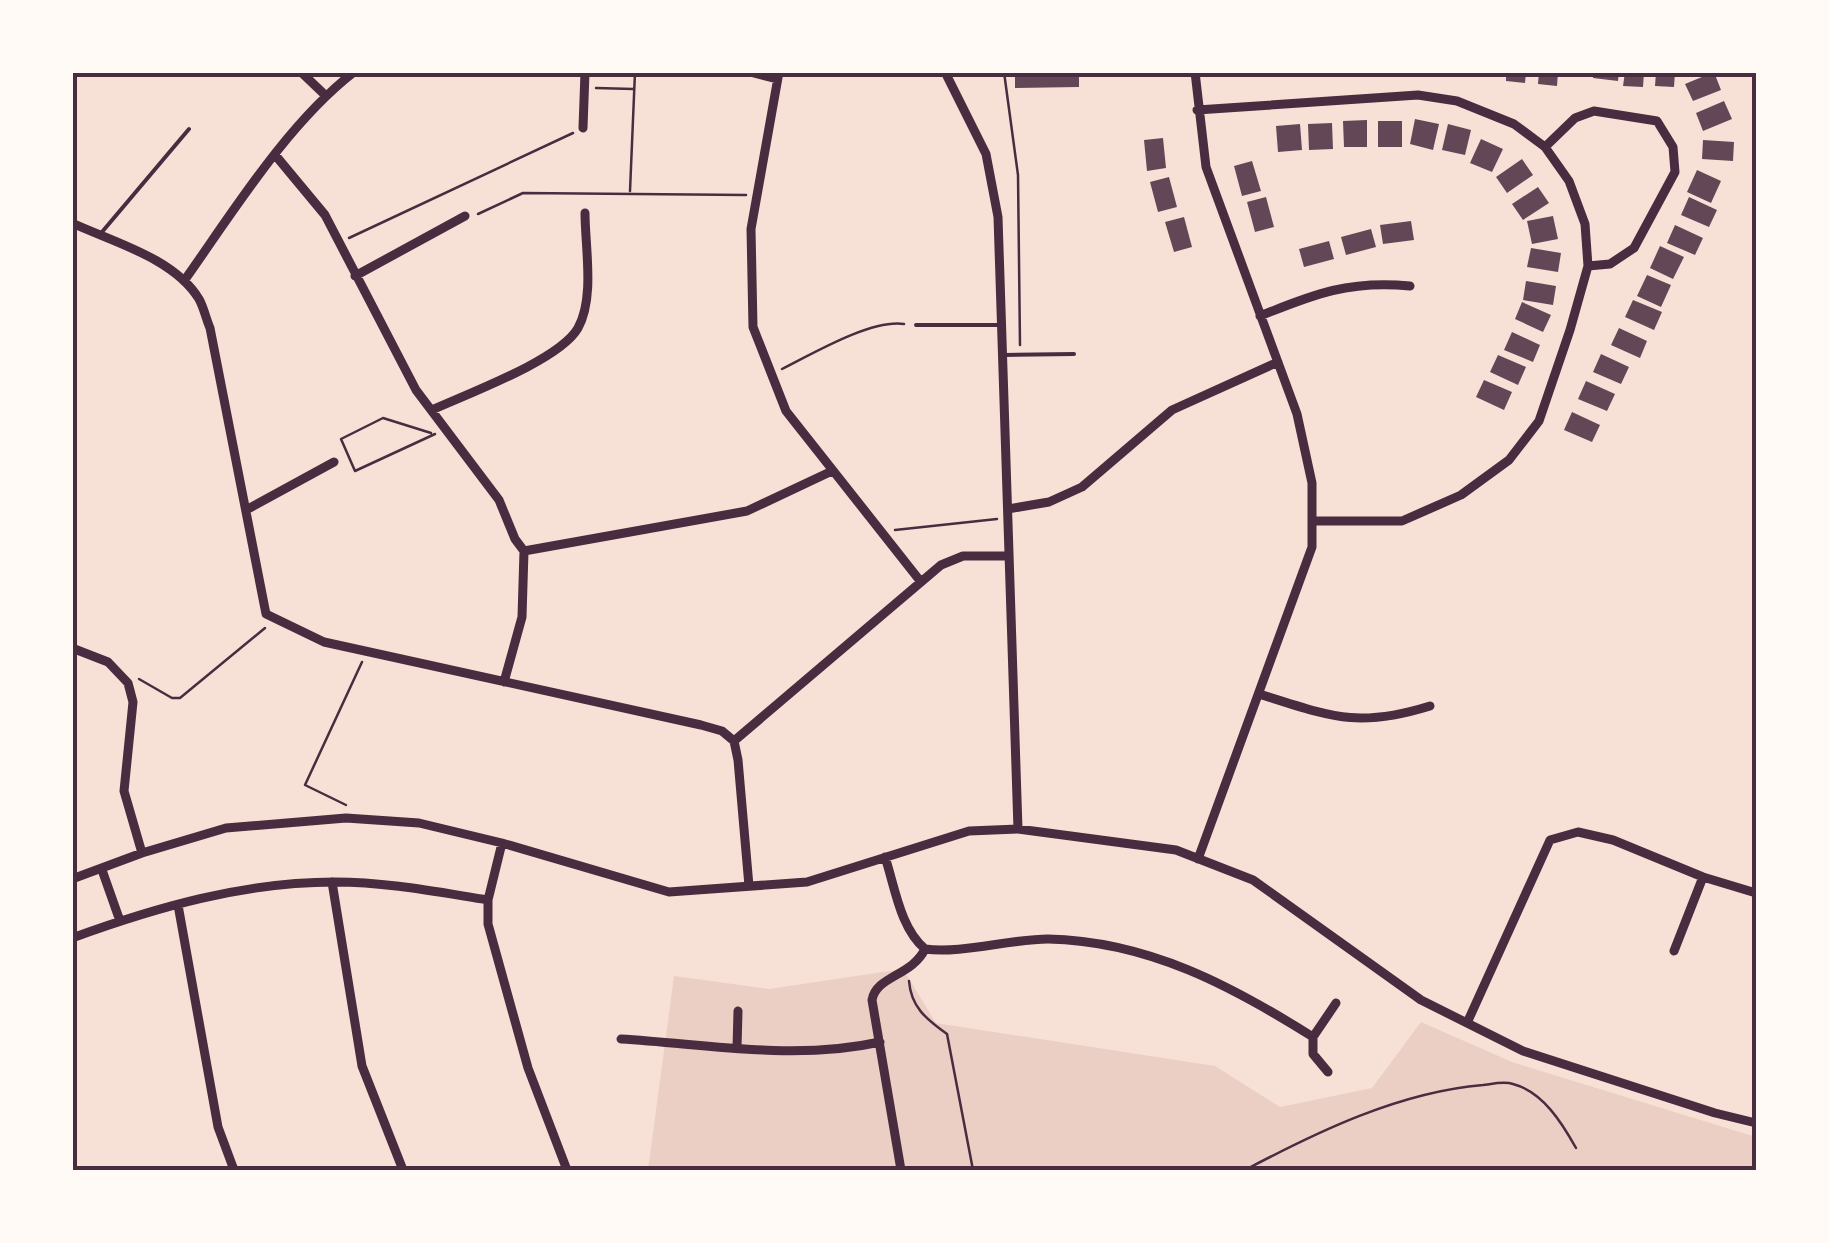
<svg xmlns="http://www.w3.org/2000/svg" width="1829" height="1243" font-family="Karla,sans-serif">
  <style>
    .green { fill: #ebcfc5 }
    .building { fill: #644757 }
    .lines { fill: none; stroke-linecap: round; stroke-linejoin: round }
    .path { stroke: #4a2c40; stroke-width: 2.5 }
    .service { stroke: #4a2c40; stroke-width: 4 }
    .minor { stroke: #4a2c40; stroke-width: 9 }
    .neatline { fill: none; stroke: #4a2c40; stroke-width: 4 }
  </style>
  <rect width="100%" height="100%" fill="#f7e1d7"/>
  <!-- green -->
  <path class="green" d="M903 969 936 1023 1215 1066 1280 1107 1372 1088 1421 1022 1512 1062 1756 1137V1170H648L674 976 769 989Z"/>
  <!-- building -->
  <path class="building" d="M1015 72H1079V87L1015 88Z
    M1506 72H1526L1525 83 1506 81Z
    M1539 72H1558L1557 86 1538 84Z
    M1594 72H1619L1618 81 1593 78Z
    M1625 72H1644L1643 87 1623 86Z
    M1656 72H1675L1674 87 1655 86Z
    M1714 72 1721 90 1693 101 1685 84Z
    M1724 101 1732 119 1703 131 1696 113Z
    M1415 119 1439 124 1433 150 1410 144Z
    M1367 120V147H1344L1343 121Z
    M1378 121H1402V147H1378Z
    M1332 123 1333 149 1309 150 1308 124Z
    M1300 124 1302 150 1278 152 1276 126Z
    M1448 124 1471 130 1465 155 1442 150Z
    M1163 138 1166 168 1147 171 1144 140Z
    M1481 139 1503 149 1492 172 1470 163Z
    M1703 140 1734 142 1733 161 1702 159Z
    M1522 159 1533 175 1507 193 1496 177Z
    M1252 161 1261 191 1242 196 1234 166Z
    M1697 170 1721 181 1711 203 1687 192Z
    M1169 177 1177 207 1158 212 1150 182Z
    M1538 187 1549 203 1523 220 1512 204Z
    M1266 197 1274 227 1255 232 1247 202Z
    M1689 197 1717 210 1709 227 1681 215Z
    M1553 216 1558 239 1532 244 1527 221Z
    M1184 217 1192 247 1174 252 1165 222Z
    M1411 221 1414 240 1383 244 1380 225Z
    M1675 225 1703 238 1695 255 1667 243Z
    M1371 229 1376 247 1346 255 1341 237Z
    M1329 241 1334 259 1304 267 1299 249Z
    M1660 246 1684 257 1673 279 1650 268Z
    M1531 248 1561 253 1558 272 1527 267Z
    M1647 275 1671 285 1661 307 1637 296Z
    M1526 281 1556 286 1553 305 1523 300Z
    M1633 300 1662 312 1654 330 1625 317Z
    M1522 302 1551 315 1543 332 1515 319Z
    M1619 328 1647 341 1640 358 1611 345Z
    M1512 332 1540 345 1533 362 1504 350Z
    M1601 354 1629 367 1621 384 1593 372Z
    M1498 355 1526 367 1518 385 1490 372Z
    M1484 380 1512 392 1504 410 1476 397Z
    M1586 381 1615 394 1607 411 1578 399Z
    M1572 412 1600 425 1592 442 1564 430Z"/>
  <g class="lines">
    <!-- path -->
    <path class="path" d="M1004 72 1018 175 1020 345
      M596 88 633 89
      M630 191 635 72
      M478 214 523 193 746 195
      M349 238 573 133
      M782 369C812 354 871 319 904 324
      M431 433 383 418 341 439 355 471 435 434
      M895 530 997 519
      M139 679 172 698H180L265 628
      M346 805 305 785 362 662
      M909 981C911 1007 926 1019 947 1034L973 1170
      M1245 1170C1317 1132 1399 1092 1483 1085 1492 1084 1504 1081 1513 1084 1543 1092 1562 1123 1576 1148"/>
    <!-- service -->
    <path class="service" d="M102 232 189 129
      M916 325H998
      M1004 355 1074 354"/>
    <!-- minor -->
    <path class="minor" d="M301 72 325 95
      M750 72 777 79
      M779 72 751 229 753 327 786 411 921 582
      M945 72 986 154 998 217 1018 829
      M1195 72 1206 167 1297 414 1312 483V547L1198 859
      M1197 110 1418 95 1457 101 1514 124 1545 147 1569 181 1585 224 1588 266 1570 330 1539 421 1509 460 1461 495 1402 521H1312
      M583 128 585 72
      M1545 147 1575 118 1594 111 1657 121 1673 147 1675 172 1634 248 1610 264 1588 266
      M276 156 325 215 416 390 499 500 515 539 524 551 522 617 504 682
      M72 223C113 242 174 258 199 299 204 308 206 319 210 328L266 614 324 642 701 725 722 731 734 741
      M355 276 465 216
      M184 281C233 212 287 124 354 72
      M1260 316C1314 294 1350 280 1410 286
      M432 410C467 394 560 360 578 328 595 297 585 247 585 213
      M1008 509 1049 502 1082 487 1172 410 1278 362
      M246 510 334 462
      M524 551 747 511 832 471
      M72 648 108 662 128 683 133 702 124 791 142 853
      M1259 694C1330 716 1356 729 1430 706
      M502 843 488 900V924L528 1068 567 1170
      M885 857C895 887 900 928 925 949 961 954 1010 939 1048 939 1148 941 1232 986 1313 1037L1336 1003
      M102 870 120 921
      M72 879 142 853 226 828 346 818 419 823 502 843 669 892 807 882 969 831 1018 829 1176 850 1253 880 1421 1000 1523 1051 1715 1113 1756 1123
      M332 882 362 1066 403 1170
      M749 886 738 760 734 741 941 565 963 556H1008
      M178 905 218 1127 234 1170
      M72 938C157 907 244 882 335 882 386 882 437 892 488 900
      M1674 951 1703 877
      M1467 1023 1550 840 1578 832 1613 840 1703 877 1756 893
      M1313 1037V1054L1328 1072
      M621 1039C707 1044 795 1061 880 1042
      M737 1048 738 1011
      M901 1170 872 1000C876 976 912 976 925 949"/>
  </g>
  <!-- border -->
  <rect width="1829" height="1243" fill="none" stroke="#fffaf5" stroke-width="150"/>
  <rect x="75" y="75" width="1679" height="1093" class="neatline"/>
</svg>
